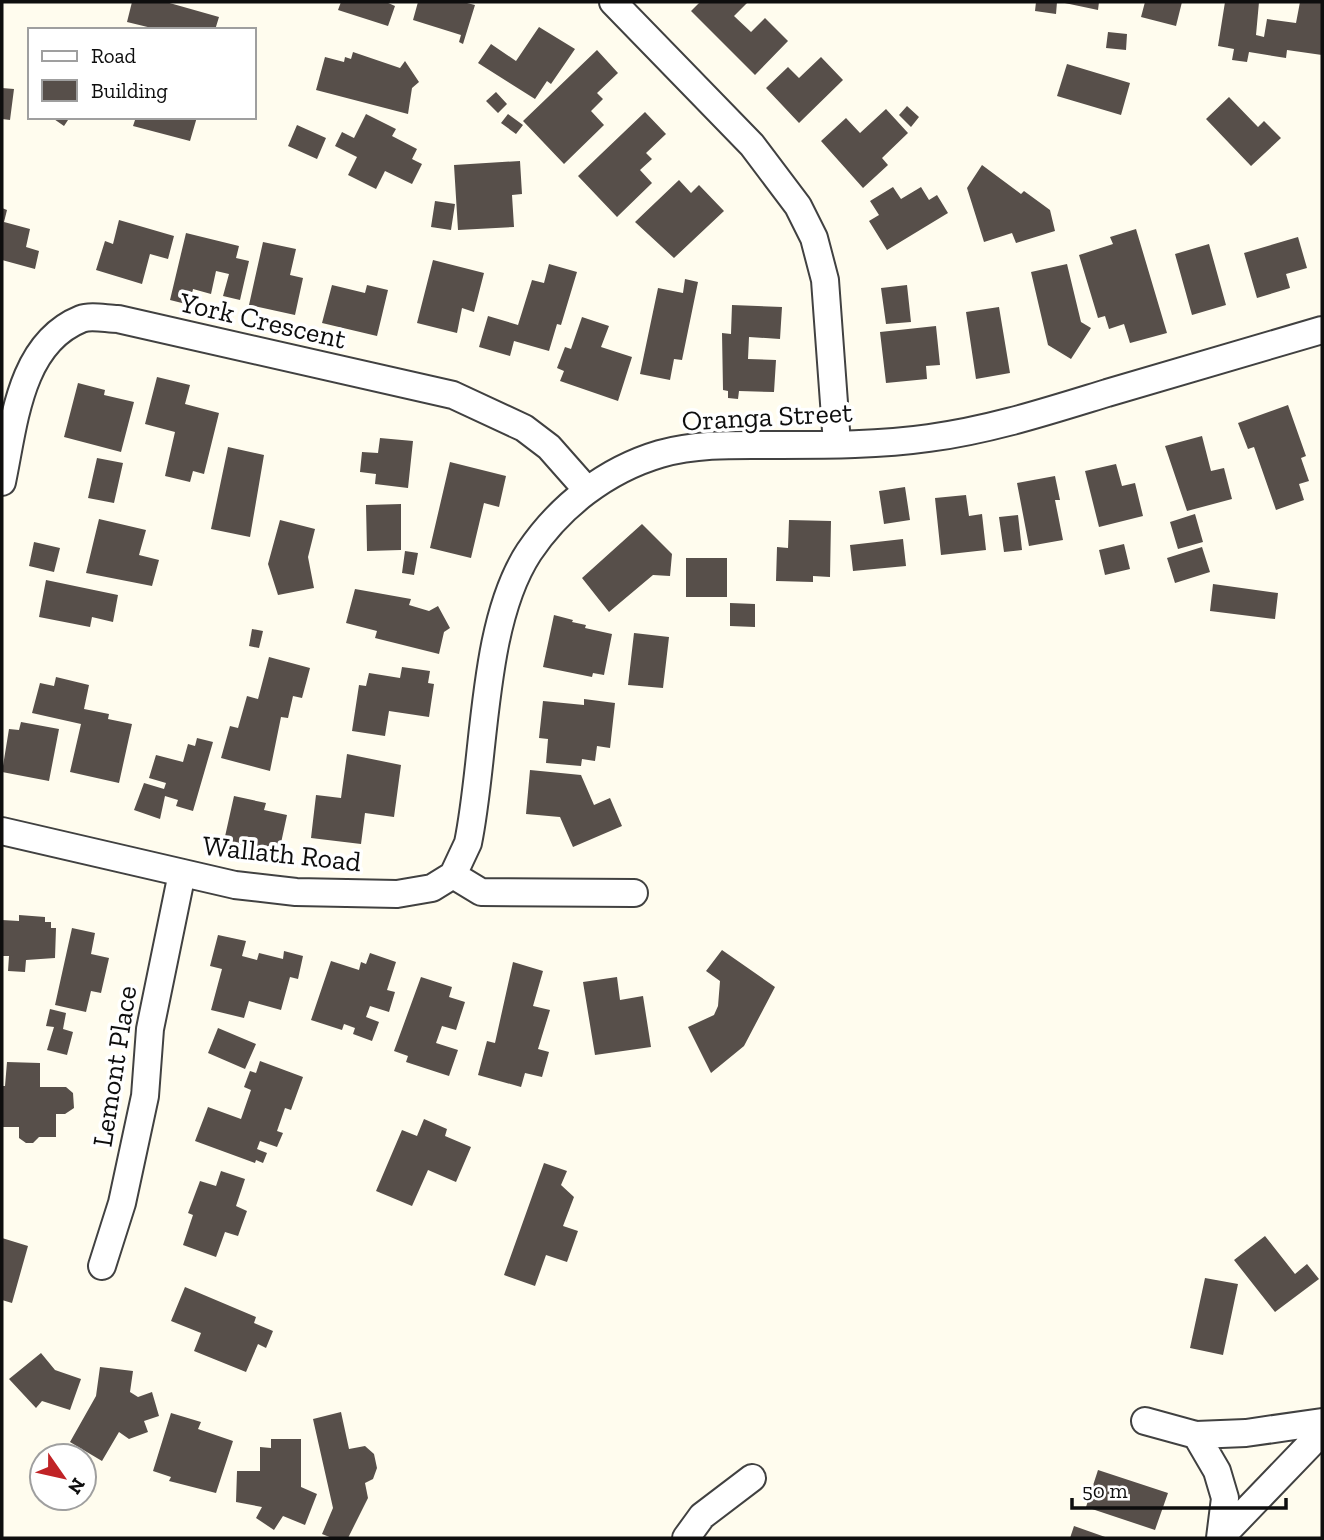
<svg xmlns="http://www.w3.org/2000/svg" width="1324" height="1540" font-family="'Zilla Slab',serif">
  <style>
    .building { fill: #574f4a }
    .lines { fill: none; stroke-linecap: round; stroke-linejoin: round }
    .street-casing { stroke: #414141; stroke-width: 30 }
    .street { stroke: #fff; stroke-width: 26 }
    .labels { text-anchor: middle; stroke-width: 7; stroke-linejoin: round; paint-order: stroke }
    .street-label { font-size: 28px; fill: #0e0e0e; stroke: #fff }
  </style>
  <rect width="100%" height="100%" fill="#fffcee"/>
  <!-- building -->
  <path class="building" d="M132 2H166L219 17 215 30H160L127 22Z
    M341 2H386L395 6 388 26 338 10Z
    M418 2H463L475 5 463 44 459 42 461 35 413 20Z
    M700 2H748L734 16 751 32 765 18 788 41 755 75 691 11Z
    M1036 2H1057L1056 14 1035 11Z
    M1060 2H1099L1098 10Z
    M1145 2H1182L1176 26 1141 17Z
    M1225 2H1259L1256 35 1264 37 1267 19 1296 23 1300 2H1322V55L1287 50 1286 58 1249 52 1247 62 1232 60 1234 49 1218 46Z
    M539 27 575 49 551 84 547 81 535 99 478 63 491 44 516 61Z
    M1108 32 1127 34 1126 50 1106 48Z
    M597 50 618 73 597 93 603 99 591 111 604 125 564 164 523 121Z
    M353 52 400 68 405 61 419 82 412 88 408 114 316 90 325 57 344 62 345 57 351 59Z
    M821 57 843 80 799 123 766 88 788 67 799 78Z
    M1067 64 1130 83 1121 115 1057 96Z
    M2 88 14 89 10 120 2 119Z
    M496 92 507 104 498 113 486 101Z
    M1229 97 1258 127 1264 121 1281 138 1251 166 1206 119Z
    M907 106 919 117 911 127 899 115Z
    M886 109 908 133 882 158 888 165 863 188 821 141 846 118 860 133Z
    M645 112 666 134 646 153 652 159 640 170 652 183 617 217 578 176Z
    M366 114 396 129 392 136 417 149 412 159 422 164 412 184 385 171 376 189 348 175 357 157 335 146 342 132 354 138Z
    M508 114 523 125 516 134 501 123Z
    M51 117H70L64 126Z
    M136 117H197L190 141 133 126Z
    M297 125 326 138 317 159 288 146Z
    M520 161 522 194 512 195 514 227 458 230 454 165Z
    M982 165 1021 194 1024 191 1050 210 1055 231 1016 243 1012 233 984 242 967 188Z
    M679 180 691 193 699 185 724 211 674 258 635 222Z
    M893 187 901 199 921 187 929 200 937 195 948 213 887 250 869 221 879 215 870 201Z
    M435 201 455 204 451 230 431 227Z
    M2 208 7 210 4 222 30 229 26 247 39 251 35 269 2 260Z
    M119 220 174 236 168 259 150 254 142 284 96 270 105 241 113 244Z
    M1136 229 1167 333 1130 343 1124 324 1109 329 1105 316 1098 318 1079 255 1113 244 1110 237Z
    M186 233 239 246 236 258 249 261 240 300 223 296 229 274 216 271 211 294 193 289 190 305 170 300Z
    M1298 237 1307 268 1286 274 1290 288 1257 298 1244 253Z
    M263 242 296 249 290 275 303 278 295 315 249 305Z
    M1209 244 1226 305 1192 315 1175 254Z
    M433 260 484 273 474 312 462 308 457 333 417 323Z
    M549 264 577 272 561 325 557 324 549 351 514 341 510 356 479 347 488 316 518 325 532 280 544 283Z
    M1067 264 1081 322 1091 328 1071 359 1048 345 1031 272Z
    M685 279 698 282 682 360 674 359 670 380 640 374 658 288 683 293Z
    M332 285 365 293 367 285 388 290 377 336 322 323Z
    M907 285 911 322 886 324 881 288Z
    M732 305 782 307 780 339 749 337 748 359 776 360 774 392 739 391 738 399 728 398V391L723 390 722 333 731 334Z
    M999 307 1010 373 976 379 966 312Z
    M582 317 609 326 601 347 632 357 618 401 560 381 564 371 557 368 565 347 571 349Z
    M936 326 940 365 926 366 927 379 886 383 880 332Z
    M157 377 190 385 185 404 219 413 204 474 193 471 190 482 165 476 175 432 145 424Z
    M78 383 105 390 104 395 134 402 121 452 64 437Z
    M1288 405 1306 456 1301 458 1309 481 1299 484 1304 500 1276 510 1254 447 1248 449 1238 423Z
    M1202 436 1211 471 1224 468 1232 499 1187 511 1165 446Z
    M380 438 413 441 408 488 375 484 376 474 360 472 362 452 378 453Z
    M228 447 264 455 250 537 211 529Z
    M97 458 123 463 114 503 88 498Z
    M450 462 506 476 499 507 484 503 471 558 430 548Z
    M1116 464 1122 486 1135 483 1143 516 1099 527 1085 471Z
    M1055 476 1060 500H1055L1063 540 1029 546 1017 483Z
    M905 487 910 520 884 524 879 491Z
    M966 495 969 516 982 514 986 550 941 555 935 498Z
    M401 504V550L367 551 366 505Z
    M1195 514 1203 542 1178 549 1170 522Z
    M1018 515 1022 550 1004 552 999 517Z
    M99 519 146 530 139 555 159 560 152 586 86 573Z
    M280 520 315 529 308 557 314 588 278 595 268 564Z
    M789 520 831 521 830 577 813 576V582L776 581 777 547 788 548Z
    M642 524 672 554 670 576 653 575 609 612 582 578Z
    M903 539 906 566 853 571 850 545Z
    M34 542 60 548 54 572 29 566Z
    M1124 544 1130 569 1105 575 1099 550Z
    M1202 547 1210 572 1175 583 1167 558Z
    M405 551 418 553 414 575 402 573Z
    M686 558H727V597H686Z
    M46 580 118 595 113 622 92 617 90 627 39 617Z
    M1213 584 1278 593 1275 619 1210 611Z
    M355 589 411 599 409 605 429 611 438 606 450 628 444 632 439 654 375 638 377 631 346 623Z
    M730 603 755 604V627L730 626Z
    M554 615 573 620 572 622 586 625 585 628 612 634 604 675 593 673 592 677 543 667Z
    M252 629 263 631 259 648 249 646Z
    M634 633 669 637 663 688 628 685Z
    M269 657 310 668 302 698 293 696 288 718 281 717 270 771 221 758 230 726 238 728 247 696 258 699Z
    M402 667 430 671 428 683 434 684 429 717 389 711 385 736 352 731 359 685 366 686 369 673 400 678Z
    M56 677 89 685 84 709 109 714 108 719 132 724 119 783 70 772 81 724 32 713 40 683 54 686Z
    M584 699 615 703 610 748 597 746 595 761 582 759 581 766 546 763 548 739 539 738 543 701 584 705Z
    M21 722 59 729 49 781 2 772 9 729 19 730Z
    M197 738 213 742 193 811 176 806 178 800 165 796 160 819 134 810 144 783 164 789 166 783 149 778 156 755 183 762 188 744 195 746Z
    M347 754 401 765 394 817 365 813 361 844 311 838 316 795 341 798Z
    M530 770 581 775 594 805 610 798 622 826 573 847 560 817 526 814Z
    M234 796 266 803 264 810 287 815 278 857 242 850 241 854 222 850Z
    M19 915 45 917V922H51V928H56L55 958 26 960 25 972 8 971 9 956H2V920L19 921Z
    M72 928 95 933 91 954 109 958 101 993 91 991 86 1012 55 1005Z
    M218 935 246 941 242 956 257 960 259 953 283 959 284 951 303 956 298 979 290 977 281 1010 249 1001 244 1018 211 1010 222 969 210 966Z
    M722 950 775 987 744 1046 711 1073 688 1027 714 1015 718 1006 720 981 706 971Z
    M370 953 396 962 387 990 395 992 389 1012 370 1006 366 1017 379 1022 372 1041 353 1034 355 1028 344 1024 342 1030 311 1020 331 961 359 970 361 962 366 964Z
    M513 962 543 971 533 1006 550 1010 538 1049 549 1052 542 1077 525 1073 521 1087 478 1075 487 1041 495 1043Z
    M421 977 452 987 449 997 465 1002 456 1030 442 1026 436 1043 458 1050 449 1076 406 1062 408 1056 394 1051Z
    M617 977 620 1000 643 996 651 1047 595 1055 583 982Z
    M50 1009 66 1013 63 1029 73 1032 67 1055 47 1050 54 1027 46 1026Z
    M218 1028 256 1044 245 1069 208 1053Z
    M260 1061 303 1077 291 1110 285 1108 277 1131 283 1133 277 1147 260 1141 257 1149 267 1153 263 1163 256 1160 255 1163 195 1141 208 1107 241 1119 251 1090 244 1087 250 1071 256 1073Z
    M7 1062 40 1063V1087H66L73 1093 74 1108 65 1114H56V1137H39L33 1143H26L19 1138V1127H2V1086H5Z
    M424 1119 447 1129 445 1136 471 1147 456 1182 428 1170 412 1206 376 1191 402 1130 417 1136Z
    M544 1163 567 1171 561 1185 574 1197 563 1226 578 1231 567 1262 546 1255 535 1286 504 1275Z
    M221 1171 245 1179 236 1206 247 1211 238 1236 225 1232 216 1257 183 1245 193 1215 188 1213 200 1181 216 1186Z
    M1265 1236 1295 1274 1307 1264 1319 1279 1275 1312 1234 1260Z
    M2 1238 28 1246 12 1303 2 1300Z
    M1205 1278 1238 1284 1223 1355 1190 1348Z
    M185 1287 256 1317 254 1323 273 1331 266 1348 258 1344 246 1372 194 1351 201 1333 171 1321Z
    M41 1353 55 1370 81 1379 70 1410 42 1401 36 1408 9 1379Z
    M100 1367 133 1371 130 1392 138 1397 152 1392 159 1416 144 1421 148 1432 129 1439 119 1432 102 1461 70 1442 96 1396Z
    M341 1412 349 1449 365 1446 374 1454 377 1468 373 1479 365 1483 368 1498 348 1538H332L322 1534 333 1508 313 1419Z
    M171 1413 201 1422 198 1429 233 1441 216 1493 169 1481 171 1477 153 1471Z
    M271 1439H301V1487L317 1494 305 1525 283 1516 274 1530 256 1518 262 1507 236 1502 237 1471H260V1447L271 1448Z
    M1098 1470 1168 1493 1155 1530 1086 1507Z
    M1074 1526 1108 1538H1070Z"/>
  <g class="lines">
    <defs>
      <path id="street" d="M613 2 752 145 798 206 814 238 825 280 837 444
        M2 482C14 426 19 344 81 319 91 315 107 319 118 319L453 395 524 428 549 447 587 490
        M2 831 235 885 296 892 397 894 432 888 453 875 481 892 634 893
        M453 875 468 843C486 756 481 625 529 552 560 506 606 470 660 454 699 443 739 445 780 445 829 445 880 445 929 438 990 430 1048 411 1107 393 1179 372 1251 351 1322 330
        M102 1266 122 1203 145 1096 150 1029 182 873
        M1145 1421 1196 1435 1246 1433 1322 1422
        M1196 1435 1217 1471 1225 1498 1220 1538
        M686 1538 702 1516 752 1478
        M1220 1538 1322 1432"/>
    </defs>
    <!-- street casing -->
    <use href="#street" class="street-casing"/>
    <!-- street -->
    <use href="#street" class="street"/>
  </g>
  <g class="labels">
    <!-- street labels -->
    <g class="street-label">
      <text transform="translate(263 320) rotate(13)" y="10">York Crescent</text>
      <text transform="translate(767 416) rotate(-3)" y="10">Oranga Street</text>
      <text transform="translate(282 853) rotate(6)" y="10">Wallath Road</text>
      <text transform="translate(114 1066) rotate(-81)" y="10">Lemont Place</text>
    </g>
  </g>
  <!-- border -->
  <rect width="1324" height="1540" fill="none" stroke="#0e0e0e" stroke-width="7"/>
  <!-- legend -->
  <rect x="28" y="28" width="228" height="91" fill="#ffffff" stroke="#9f9f9f" stroke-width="2"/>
  <rect x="42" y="51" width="35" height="10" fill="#ffffff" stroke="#9f9f9f" stroke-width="2"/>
  <text x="91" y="63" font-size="21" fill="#0e0e0e">Road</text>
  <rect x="42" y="80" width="35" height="21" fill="#574f4a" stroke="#9f9f9f" stroke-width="2"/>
  <text x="91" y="98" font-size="21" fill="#0e0e0e">Building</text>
  <!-- north arrow -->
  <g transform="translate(63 1477) rotate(124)"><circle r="33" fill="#ffffff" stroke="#9f9f9f" stroke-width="2"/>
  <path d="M0-5L12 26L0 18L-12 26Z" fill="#c02326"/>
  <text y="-10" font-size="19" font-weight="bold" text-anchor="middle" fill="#0e0e0e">N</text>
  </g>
  <!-- scale -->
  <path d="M1072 1498v10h214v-10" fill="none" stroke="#0e0e0e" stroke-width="3.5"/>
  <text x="1082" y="1498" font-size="21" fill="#0e0e0e" stroke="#ffffff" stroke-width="5" paint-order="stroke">50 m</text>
</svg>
